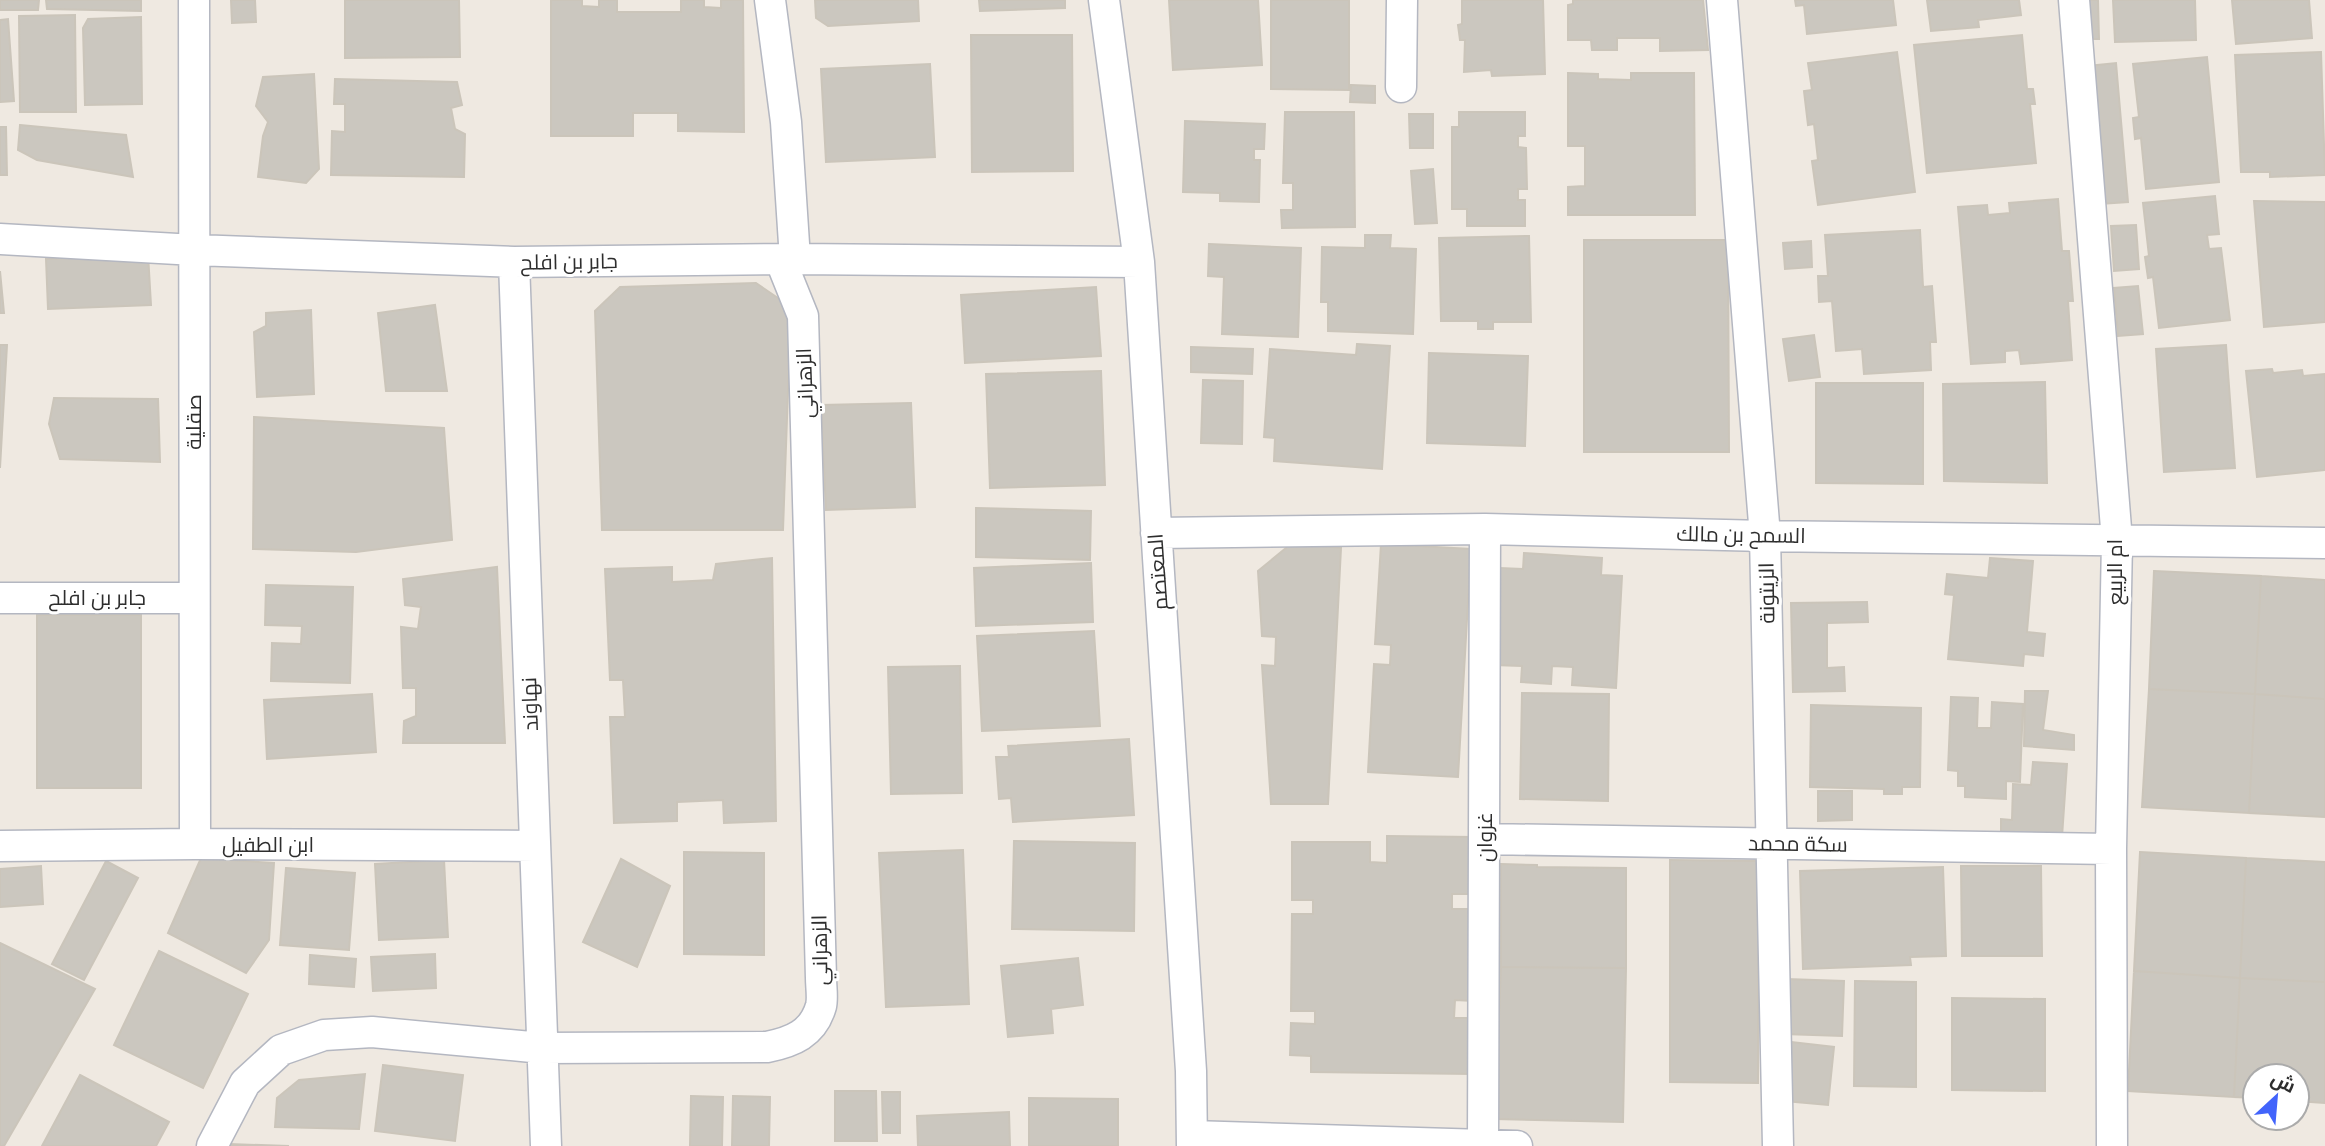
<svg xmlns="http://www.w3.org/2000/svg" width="2325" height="1146" font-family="Ubuntu,Cairo,sans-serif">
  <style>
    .building { fill: #cbc7bf; stroke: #cbc5ba; stroke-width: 2 }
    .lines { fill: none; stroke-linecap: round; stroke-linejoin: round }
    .minor-casing { stroke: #b4b7c1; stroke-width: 33 }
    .minor { stroke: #fff; stroke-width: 30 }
    .labels { text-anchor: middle; stroke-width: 6; stroke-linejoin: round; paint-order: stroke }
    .street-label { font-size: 21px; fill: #2e2e2e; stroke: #fff }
  </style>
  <rect width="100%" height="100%" fill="#efe9e1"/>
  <!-- building -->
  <path class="building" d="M0 0H39L38 10H0Z
    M46 0H141V11L47 9Z
    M231 0H255L256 22 232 23Z
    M345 0H459L460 57 345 58Z
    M551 0H582V6L599 7V0H617V12H681V0H704V7L721 8V0H743L744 132 678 131V113H633V136H551Z
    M815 0H918L919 21 828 26 816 18Z
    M979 0H1065V8L980 11Z
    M1169 0H1258L1262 65 1173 70Z
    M1271 0H1349V90L1271 89Z
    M1462 0H1543L1545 74 1492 76 1491 70 1464 72 1465 40H1460L1458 25 1462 24Z
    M1573 0H1703L1708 50 1660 51V38H1617V50H1592L1591 40H1568V5L1573 4Z
    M1795 0H1893L1896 25 1807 34 1804 5 1796 6Z
    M1927 0H2019L2021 15 1978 20 1979 27 1931 31Z
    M2084 0H2098L2099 39H2083Z
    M2113 0H2195L2196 40 2115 42Z
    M2232 0H2309L2312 38 2236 44Z
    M75 15 76 112H20L19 16Z
    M141 17 142 104 85 105 83 28 88 19Z
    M8 19 14 101 0 102V20Z
    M971 35H1072L1073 171 972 172Z
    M2022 35 2027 89H2033L2035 104H2030L2036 163 1927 173 1914 45Z
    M1897 52 1915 192 1818 205 1812 161 1818 160 1814 124 1808 125 1804 91 1812 90 1808 63Z
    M2321 52 2325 175 2270 177V172H2241L2235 55Z
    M2207 57 2219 182 2146 189 2141 138 2135 139 2133 118 2139 117 2133 64Z
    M2116 63 2128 202 2100 204 2088 66Z
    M930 64 935 157 826 162 821 69Z
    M1568 73 1598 74V79L1631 80V73H1694L1695 215H1568V187L1585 186V146H1568Z
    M314 74 319 169 306 183 258 177 263 136 268 122 256 106 263 77Z
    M335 79 457 82 462 105 451 108 455 129 465 134 464 177 331 175 332 131 345 132V104H334Z
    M1351 85 1375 86V103L1350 102Z
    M1285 112H1354L1355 227 1282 228 1281 210H1293V183H1283Z
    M1459 112H1525V136H1518V147L1526 148 1527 189H1518V200H1525V226H1467V209H1452V127H1459Z
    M1409 114H1433V148H1410Z
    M1185 121 1265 124 1264 149H1254V160H1260L1259 202 1220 201V193L1183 192Z
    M20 125 126 135 133 177 37 160 18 150Z
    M0 127H6L7 175H0Z
    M1433 169 1437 223 1415 224 1411 171Z
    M2215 196 2219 234 2207 235 2209 249 2221 248 2230 320 2159 328 2153 277 2148 278 2145 257 2149 256 2143 203Z
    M2058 199 2062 251H2069L2073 301H2068L2072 360 2021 364 2019 350 2005 351V362L1971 364 1958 207 1987 205 1988 215 2010 213 2009 203Z
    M2254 201 2325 202V322L2264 327Z
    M2136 225 2139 269 2114 271 2111 226Z
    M1920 230 1923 287 1932 286 1936 342H1930L1931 370 1864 374 1862 349 1836 351 1832 301 1819 302 1818 276H1828L1825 235Z
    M1365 235H1391L1390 248 1416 249 1413 334 1328 331V302H1321L1322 247 1365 248Z
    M1529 236 1531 322H1493V329H1478V321H1441L1439 238Z
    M1584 240H1728L1729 452H1584Z
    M1811 241 1812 267 1785 269 1783 243Z
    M1209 244 1301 248 1298 337 1222 334 1224 277 1208 276Z
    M148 254 151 305 48 309 46 259Z
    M0 271 4 313H0Z
    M756 283 791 307 783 530H602L595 311 620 287Z
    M2138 286 2143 334 2118 336 2114 288Z
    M1096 287 1101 356 965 363 961 295Z
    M435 305 447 391H386L378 313Z
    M311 310 314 394 257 397 254 332 266 326V313Z
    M1814 335 1820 377 1789 381 1783 339Z
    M1357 344 1390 346 1382 469 1274 461 1275 438 1264 437 1270 349 1356 355Z
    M0 345H7L0 468Z
    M2226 345 2235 468 2164 472 2156 349Z
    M1191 347 1253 349 1252 374 1191 372Z
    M1429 353 1528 356 1525 446 1427 443Z
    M2272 369 2273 373 2302 370 2303 376 2325 374V470L2257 477 2246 371Z
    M1101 371 1105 485 990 488 986 374Z
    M1203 380 1243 381 1242 444 1201 443Z
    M2045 382 2047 483 1944 481 1943 384Z
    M1816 383H1923V484L1816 483Z
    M54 398 158 399 160 462 60 459 49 424Z
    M911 403 915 507 826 510 821 405Z
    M254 417 444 428 452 540 356 552 253 549Z
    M976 508 1091 511 1090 560 976 557Z
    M1292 543 1341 548 1328 804H1271L1262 665 1275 666 1276 637 1262 636 1258 571Z
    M1381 544 1471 549 1458 777 1368 772 1374 664 1390 665 1391 645 1375 644Z
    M1524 553 1602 558 1601 575 1622 576 1616 688 1572 685 1573 667 1552 666 1551 684 1521 682 1522 666 1494 665 1500 568 1523 569Z
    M772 558 776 821 724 823 723 800 677 802V821L614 823 610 717H625L623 680H610L605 569 672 567V582L713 580 716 564Z
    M1990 558 2033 561 2027 632 2045 634 2043 656 2024 654 2023 666 1948 659 1954 595 1945 594 1947 574 1988 578Z
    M1091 563 1093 622 976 626 974 568Z
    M497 567 505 743H403L404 721 416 716V688H403L401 627 418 629 421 607 405 605 403 579Z
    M2154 571 2261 576 2255 694 2149 689Z
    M2261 576 2325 580V699L2255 694Z
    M266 585 353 587 350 683 271 681 272 643 301 644 302 626 265 625Z
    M1867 602 1868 622 1827 623V668L1844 667 1845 691 1793 692 1791 603Z
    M37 615H141V788H37Z
    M1094 631 1100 726 982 731 977 636Z
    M960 666 962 793 891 794 888 667Z
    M2149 689 2255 694 2249 813 2142 807Z
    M2025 691H2048L2043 730 2074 735V750L2024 746Z
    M1522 693 1609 694 1608 801 1520 799Z
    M372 694 376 752 267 759 264 700Z
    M2255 694 2325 699V817L2249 813Z
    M1951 697 1978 698 1977 728H1991L1992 702 2023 704 2020 782 2006 781V799L1965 797V786H1958V771L1948 770Z
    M1811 705 1921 708 1920 787H1902V794H1884V789L1810 787Z
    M1129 739 1134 815 1013 822 1011 798 999 799 996 757H1009L1008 746Z
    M2033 762 2067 764 2062 837 2001 833V819L2012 820 2013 784 2031 785Z
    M1818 791H1852V820L1818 821Z
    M1387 836 1474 837V894H1452V909H1473V1001L1455 1000 1454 1018H1473L1472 1074 1311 1072V1056L1290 1055 1291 1023 1315 1024V1011H1291L1292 914H1313V900H1292V842H1370V862L1387 863Z
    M1014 841 1135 843 1134 931 1012 929Z
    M963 850 969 1004 886 1007 879 853Z
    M684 852 764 853V955L684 954Z
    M2140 852 2246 858 2240 978 2134 971Z
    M201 858 274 863 269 940 246 973 168 933Z
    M2246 858 2325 862V982L2240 978Z
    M621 859 670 886 637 967 583 942Z
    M444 860 448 937 379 940 375 864Z
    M1670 860 1758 861V1083L1670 1082Z
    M106 861 138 878 84 980 52 964Z
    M1501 864 1537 865V867L1626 868V968L1501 967Z
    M41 866 43 904 0 907V869Z
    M1961 866H2041L2042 956H1962Z
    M1943 867 1946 956 1910 957 1911 965 1803 969 1800 871Z
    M286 868 355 873 349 950 280 945Z
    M0 943 95 989 4 1146H0Z
    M159 951 248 994 203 1088 114 1045Z
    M435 954 436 988 373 991 371 957Z
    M310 955 356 959 354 987 309 984Z
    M1078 958 1083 1005 1051 1009 1053 1033 1008 1037 1001 966Z
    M1501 967 1626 968 1623 1122 1495 1119Z
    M2134 971 2240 978 2234 1097 2128 1091Z
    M2240 978 2325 982V1103L2297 1101V1076H2255V1098L2234 1097Z
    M1786 979 1844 981 1842 1036 1784 1034Z
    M1855 981 1916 982V1087L1854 1086Z
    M1952 998 2045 999V1091L1952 1090Z
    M1791 1042 1834 1047 1828 1105 1785 1101Z
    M383 1065 463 1075 455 1141 375 1131Z
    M365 1074 359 1129 275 1127 277 1098 299 1080Z
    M80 1075 169 1122 156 1146H42Z
    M835 1091H876L877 1141H835Z
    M882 1092H900V1133H883Z
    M691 1096 723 1097 722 1146H690Z
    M733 1096 770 1097 769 1146H732Z
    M1029 1098 1118 1099V1146H1029Z
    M1009 1112 1010 1146H918L917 1116Z
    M229 1144 289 1146H229Z"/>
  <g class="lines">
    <defs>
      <path id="minor" d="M194 0 195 844
        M770 0 786 122 795 259
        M1104 0 1139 262 1191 1071 1192 1146
        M1722 0 1765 536 1778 1146
        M2074 0 2117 541 2111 849 2112 1146
        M1401 87 1402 0
        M0 239 195 250 514 262 795 259 1139 262
        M514 262 546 1146
        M1156 533 1485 529 1765 536 2325 543
        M0 598H193
        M1485 839 2111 849
        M0 846 195 844 535 846
        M1192 1136 1517 1146
        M1483 1144 1485 529
        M212 1146 245 1083 281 1050 324 1035 372 1032 542 1048 767 1047C792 1042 813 1034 821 1006 823 998 821 987 821 978L803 316 780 259"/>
    </defs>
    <!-- minor casing -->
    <use href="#minor" class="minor-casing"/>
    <!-- minor -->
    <use href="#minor" class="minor"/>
  </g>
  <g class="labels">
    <!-- street labels -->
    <g class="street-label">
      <text transform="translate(569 262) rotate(-1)" y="7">جابر بن افلح</text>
      <text transform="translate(805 383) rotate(-92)" y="7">الزهراني</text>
      <text transform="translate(194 422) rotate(-90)" y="7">صقلية</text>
      <text transform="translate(1741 535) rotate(1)" y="7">السمح بن مالك</text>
      <text transform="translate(1158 572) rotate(-94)" y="7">المعتصم</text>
      <text transform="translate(2115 572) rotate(-90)" y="7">ام الربيع</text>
      <text transform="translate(1767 593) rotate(-91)" y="7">الزيتونة</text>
      <text x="97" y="605">جابر بن افلح</text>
      <text transform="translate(530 704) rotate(-92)" y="7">نهاوند</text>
      <text transform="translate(1485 837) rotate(-90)" y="7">غزوان</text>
      <text transform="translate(1798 844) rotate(1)" y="7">سكة محمد</text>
      <text x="268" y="852">ابن الطفيل</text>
      <text transform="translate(820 950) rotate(-91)" y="7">الزهراني</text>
    </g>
  </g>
  <!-- north arrow -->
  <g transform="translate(2276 1097) rotate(26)"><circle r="33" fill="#ffffff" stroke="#ababab" stroke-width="2"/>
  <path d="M0-5L12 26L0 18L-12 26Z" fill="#4264fb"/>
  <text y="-10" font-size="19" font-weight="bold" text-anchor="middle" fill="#2e2e2e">ش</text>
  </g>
</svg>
